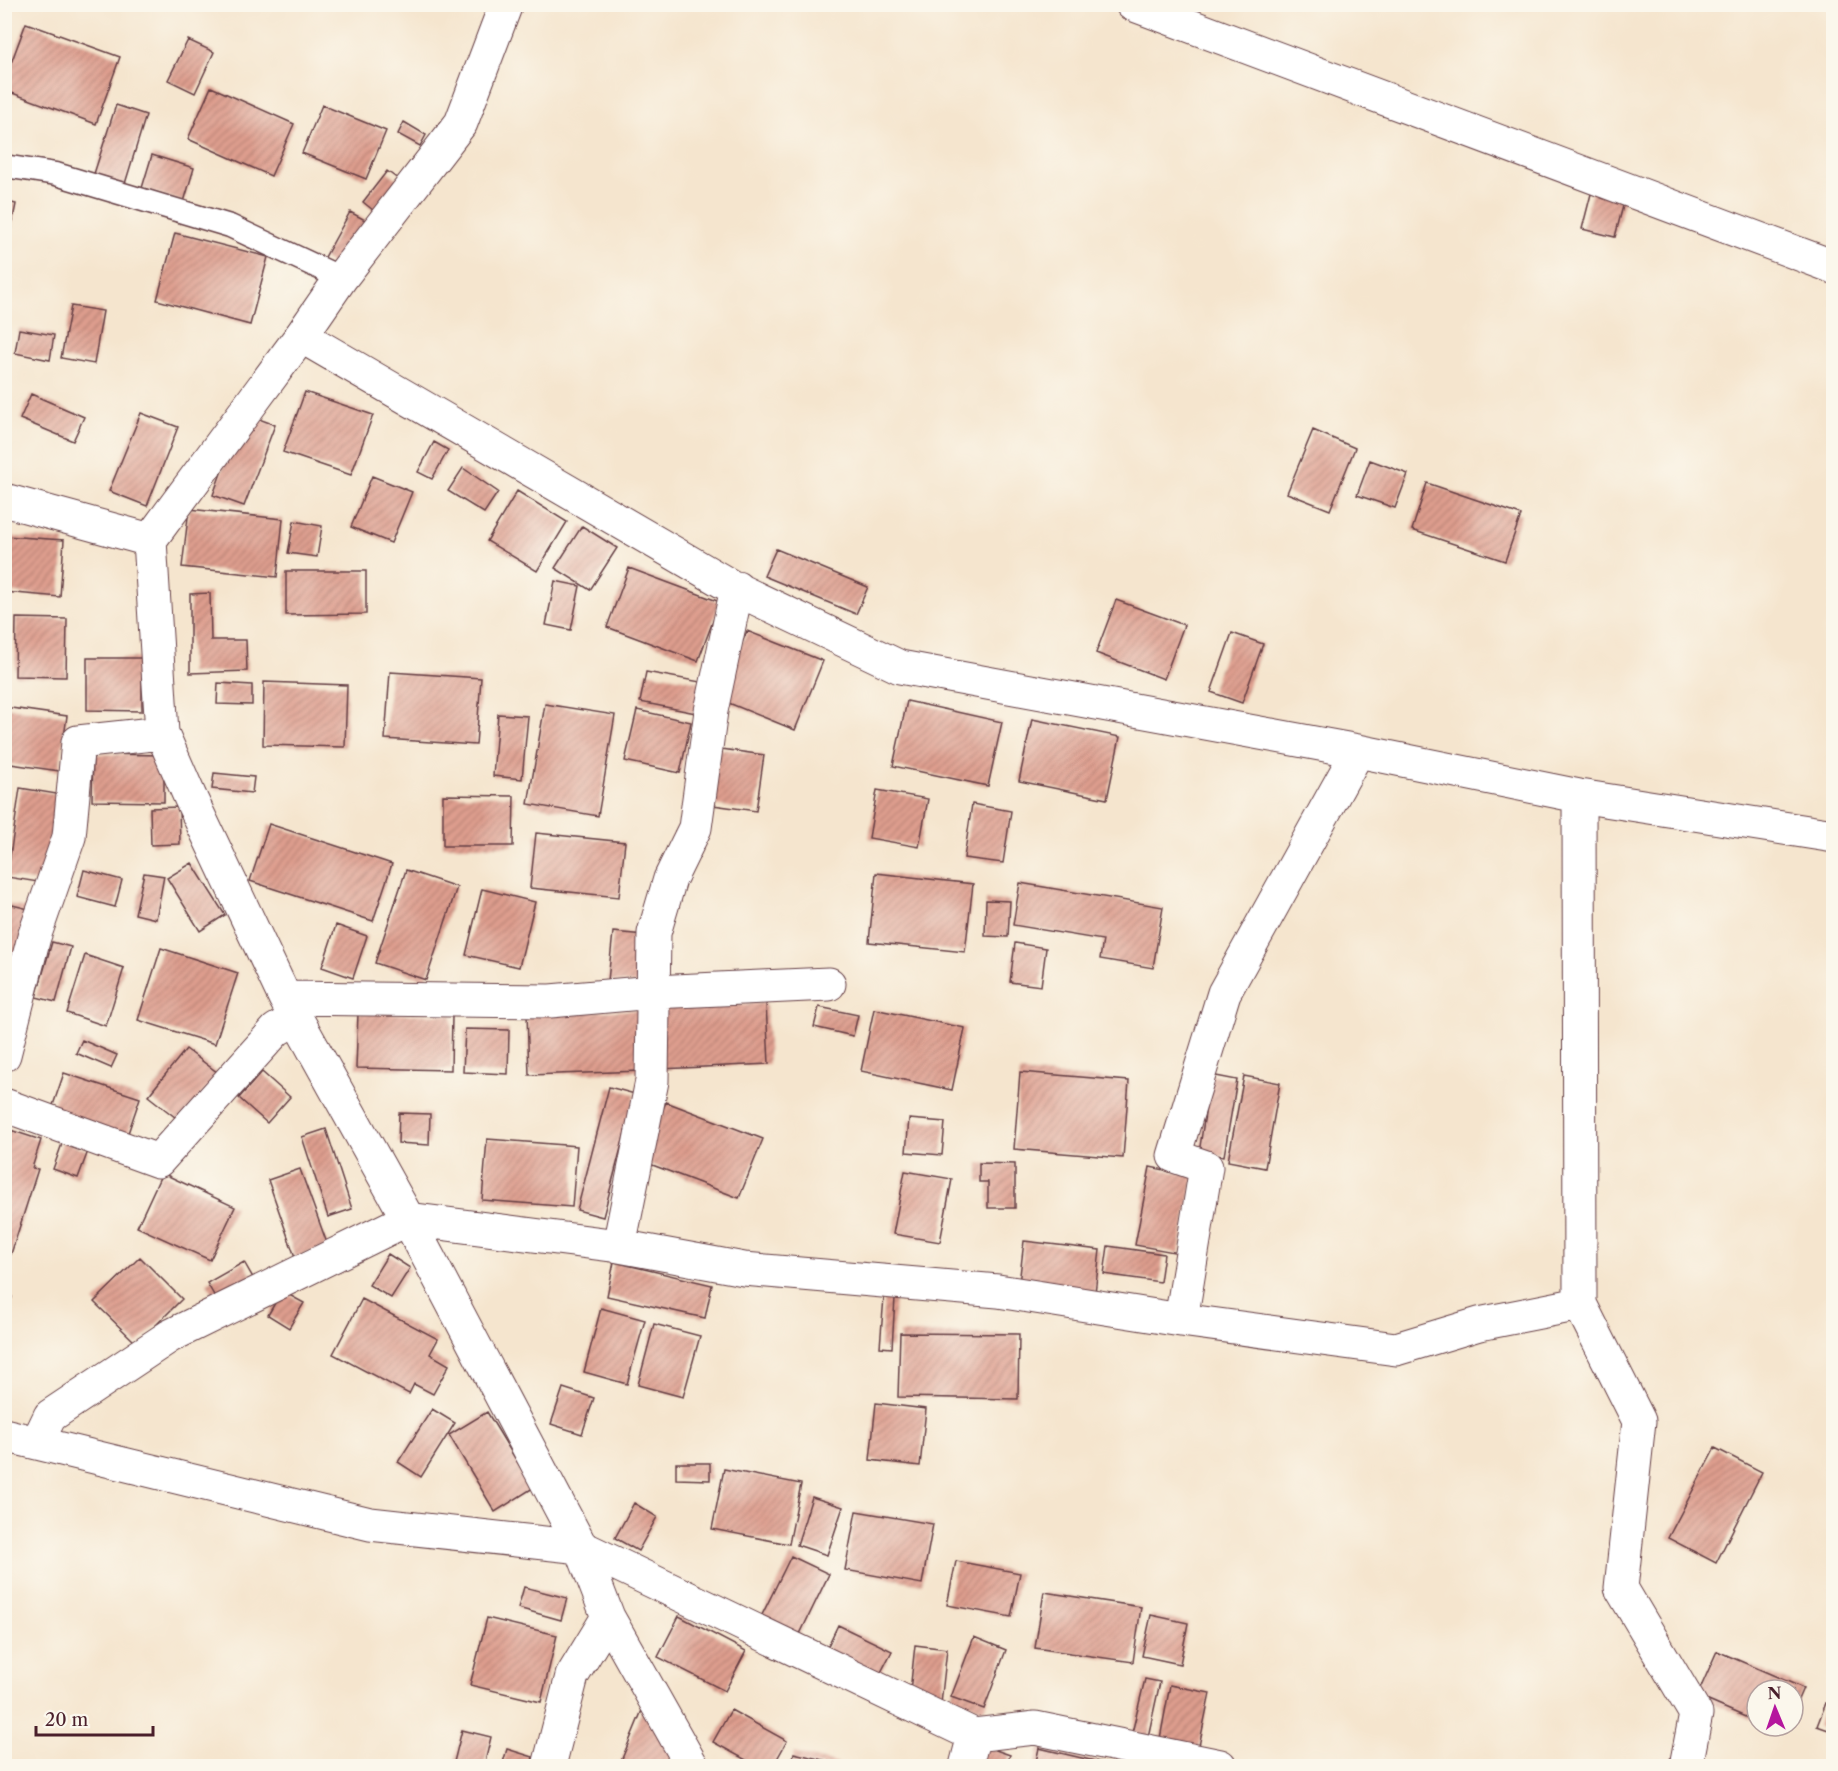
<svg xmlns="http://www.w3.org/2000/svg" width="1838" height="1771" font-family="'Libre Caslon Text',serif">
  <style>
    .building { fill: url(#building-hatch) }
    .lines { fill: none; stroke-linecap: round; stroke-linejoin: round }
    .service-casing { stroke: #643d43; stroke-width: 25 }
    .minor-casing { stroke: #643d43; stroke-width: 35 }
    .service { stroke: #fff; stroke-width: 22 }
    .minor { stroke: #fff; stroke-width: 33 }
  </style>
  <defs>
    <pattern id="building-hatch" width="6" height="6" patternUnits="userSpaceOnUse" patternTransform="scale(1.5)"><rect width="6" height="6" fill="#de9e8e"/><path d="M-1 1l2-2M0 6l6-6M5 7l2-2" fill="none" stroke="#b68074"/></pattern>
  </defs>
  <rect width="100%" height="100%" fill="#fbf7ec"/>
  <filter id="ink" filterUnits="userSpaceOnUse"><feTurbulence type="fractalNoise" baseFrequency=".0167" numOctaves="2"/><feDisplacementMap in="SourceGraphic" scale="12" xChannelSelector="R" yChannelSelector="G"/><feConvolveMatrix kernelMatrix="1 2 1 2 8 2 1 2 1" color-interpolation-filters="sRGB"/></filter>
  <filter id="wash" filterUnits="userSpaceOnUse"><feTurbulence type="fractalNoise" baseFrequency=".008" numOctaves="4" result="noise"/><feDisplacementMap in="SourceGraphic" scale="24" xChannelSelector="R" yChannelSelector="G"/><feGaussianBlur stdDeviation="1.35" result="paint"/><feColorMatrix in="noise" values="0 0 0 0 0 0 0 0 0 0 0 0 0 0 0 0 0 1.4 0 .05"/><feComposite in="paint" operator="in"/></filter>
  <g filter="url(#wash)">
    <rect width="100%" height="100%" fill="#f5e5ce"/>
    <g id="blocks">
      <!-- building -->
      <path class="building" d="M26 23 120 57 96 124 4 90V82Z
        M188 40 214 52 195 93 168 80Z
        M211 87 294 124 271 176 188 139Z
        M116 105 146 115 124 187 93 177Z
        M322 105 386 131 366 179 302 153Z
        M404 122 426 135 420 146 398 134Z
        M152 155 194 168 184 202 142 188Z
        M387 171 403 183 379 215 363 202Z
        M1592 190 1625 198 1615 237 1582 229Z
        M4 201 16 204 6 254H4Z
        M350 212 367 221 342 269 324 259Z
        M175 233 268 257 250 325 157 300Z
        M71 306 103 311 94 364 61 358Z
        M19 329 54 335 50 360 15 353Z
        M305 392 373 415 351 475 283 452Z
        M31 394 84 417 73 441 20 419Z
        M141 413 178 427 147 506 109 491Z
        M243 413 275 425 244 506 213 495Z
        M1313 430 1355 448 1330 510 1287 493Z
        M434 442 448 450 432 479 418 472Z
        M1370 460 1408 474 1395 508 1357 495Z
        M463 468 498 492 484 513 448 491Z
        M372 476 412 492 391 543 351 527Z
        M1427 483 1521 515 1505 561 1412 530Z
        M517 491 567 522 537 571 487 541Z
        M189 509 283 519 277 577 182 567Z
        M294 521 322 526 317 557 288 553Z
        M582 526 617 548 590 590 555 568Z
        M4 536 64 540 60 597 4 592Z
        M776 549 868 587 856 614 764 576Z
        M629 568 720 602 698 661 607 627Z
        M286 571H366V614L286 615Z
        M555 581 580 586 571 630 546 625Z
        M210 593 211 640H246L247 671 190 673V594Z
        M1116 600 1184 625 1164 679 1096 653Z
        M16 618 67 619 66 677 15 676Z
        M747 631 823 661 795 730 719 699Z
        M1232 633 1263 644 1242 703 1211 692Z
        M87 658H142V711L87 710Z
        M390 672 481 678 476 745 385 739Z
        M646 672 706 683 701 714 640 702Z
        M264 682 347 685 345 747 263 745Z
        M218 683 252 685V705L217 704Z
        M907 701 1002 722 988 786 893 766Z
        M545 704 615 715 598 816 528 804Z
        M4 707 67 716 59 771 4 763Z
        M637 710 691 722 680 773 625 761Z
        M498 714 528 716 522 779 493 776Z
        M1032 719 1120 737 1107 799 1019 781Z
        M714 748 764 755 756 811 706 804Z
        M93 754 164 755V802L92 801Z
        M214 773 254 777 252 793 212 789Z
        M20 788 63 795 50 884 7 877Z
        M877 790 928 799 919 847 869 838Z
        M443 795 514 796 513 846H443Z
        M972 804 1011 811 1003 863 964 858Z
        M179 807 180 844 151 845 150 808Z
        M269 824 392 864 373 921 250 881Z
        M536 833 625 842 619 897 530 888Z
        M192 863 225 915 200 931 167 878Z
        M84 870 122 880 115 907 77 897Z
        M406 870 457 887 426 980 375 963Z
        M144 873 164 876 156 919 135 914Z
        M876 873 973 884 965 952 869 942Z
        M1020 883 1163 907 1153 968 1100 959 1103 940 1013 925Z
        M482 889 535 902 519 967 466 955Z
        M986 900 1010 901 1008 937 985 936Z
        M4 903 33 910 20 963 4 960Z
        M336 925 367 936 353 978 322 967Z
        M613 932 644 935 639 984 608 981Z
        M52 942 71 947 56 1002 36 997Z
        M1015 943 1046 948 1041 986 1010 982Z
        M161 948 238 973 215 1044 138 1020Z
        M85 955 124 968 106 1026 67 1013Z
        M766 1003 769 1064 660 1069 657 1008Z
        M819 1007 858 1015 853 1036 814 1027Z
        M874 1009 965 1028 952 1090 861 1071Z
        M639 1010 641 1071 529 1075 527 1013Z
        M358 1013 452 1015 451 1070 356 1068Z
        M465 1029 509 1030 508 1074 463 1072Z
        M82 1040 117 1055 111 1068 76 1053Z
        M186 1049 218 1073 180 1121 148 1096Z
        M262 1072 290 1097 267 1123 239 1098Z
        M1020 1072 1129 1081 1123 1158 1014 1149Z
        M64 1073 140 1098 126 1139 50 1114Z
        M1211 1075 1237 1080 1224 1156 1199 1153Z
        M1244 1076 1280 1083 1265 1168 1228 1161Z
        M609 1087 635 1094 603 1217 577 1210Z
        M666 1102 763 1139 739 1198 642 1161Z
        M399 1113 430 1114 429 1145 398 1143Z
        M909 1119 945 1122 942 1155 906 1152Z
        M4 1128 41 1140 32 1168 38 1169 11 1254 4 1252Z
        M326 1129 352 1209 328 1217 302 1137Z
        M487 1139 577 1146 572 1207 482 1200Z
        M63 1141 88 1151 78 1178 53 1169Z
        M979 1163 1015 1164V1208H988V1182H979Z
        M1150 1167 1194 1176 1179 1253 1135 1245Z
        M300 1169 328 1246 295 1257 268 1180Z
        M905 1171 952 1179 940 1242 893 1234Z
        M162 1173 235 1207 210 1260 137 1227Z
        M1024 1241 1100 1250 1095 1293 1019 1284Z
        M1108 1246 1164 1254 1160 1282 1104 1274Z
        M388 1254 410 1268 391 1298 369 1285Z
        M140 1257 182 1299 137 1344 94 1302Z
        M244 1262 256 1283 219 1304 207 1283Z
        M614 1262 712 1285 705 1318 607 1296Z
        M282 1291 304 1303 289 1328 268 1315Z
        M4 1294 12 1297 5 1320H4Z
        M884 1297 895 1298 892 1348 880 1347Z
        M362 1299 438 1339 430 1354 449 1365 433 1394 414 1384 409 1394 333 1354Z
        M601 1308 645 1320 627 1384 584 1372Z
        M654 1324 700 1336 683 1397 638 1385Z
        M900 1333 1019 1334 1018 1399 898 1397Z
        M563 1388 594 1398 582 1434 551 1424Z
        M876 1403 926 1409 920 1466 870 1460Z
        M432 1409 455 1423 421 1477 398 1462Z
        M487 1412 533 1488 495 1512 449 1435Z
        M1715 1448 1762 1472 1716 1563 1668 1538Z
        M676 1463H710V1480L676 1479Z
        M724 1469 801 1484 789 1544 712 1529Z
        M812 1497 843 1507 827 1555 797 1545Z
        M634 1503 657 1517 638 1551 615 1538Z
        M856 1511 933 1524 922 1584 845 1570Z
        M791 1556 829 1574 799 1636 761 1617Z
        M956 1561 1020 1573 1011 1617 947 1605Z
        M524 1587 567 1598 561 1620 518 1608Z
        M1044 1592 1141 1607 1133 1662 1035 1648Z
        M1151 1615 1188 1623 1180 1664 1142 1656Z
        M679 1616 746 1651 725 1691 658 1657Z
        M487 1618 557 1635 541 1702 470 1685Z
        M838 1625 892 1651 878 1678 825 1652Z
        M974 1637 1006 1650 984 1709 951 1697Z
        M915 1645 947 1649 941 1704 909 1701Z
        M1717 1651 1803 1688 1793 1711V1690H1757V1722L1697 1696Z
        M1145 1679 1160 1682 1148 1737 1132 1733Z
        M1170 1685 1210 1693 1198 1751 1159 1744Z
        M1826 1703 1834 1705V1732L1817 1726Z
        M643 1708 679 1766H619Z
        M731 1710 787 1741 773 1766H757L713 1742Z
        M1767 1726H1787L1783 1733Z
        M462 1730 491 1737 484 1766H453Z
        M984 1746 1010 1755 1006 1766H976Z
        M1039 1748 1116 1766H1035Z
        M507 1749 533 1757 531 1766H502Z
        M794 1753 839 1764 838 1766H791Z"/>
    </g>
  </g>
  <g filter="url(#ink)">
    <use href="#blocks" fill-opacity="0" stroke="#643d43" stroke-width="1.5"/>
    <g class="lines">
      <defs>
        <path id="service" d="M4 166 56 174 230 226 341 278"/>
        <path id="minor" d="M506 4 461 123 341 278 301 336 150 540 162 733 190 797 285 998 408 1219 581 1547 608 1617 692 1766
          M1132 4 1834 267
          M301 336 734 588 900 667 1358 751 1579 796 1834 836
          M4 500 150 540
          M1579 796 1580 1304 1639 1421 1621 1588 1696 1714 1686 1766
          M285 998 550 1001 653 992 829 984
          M4 1055 34 937 69 837 78 742 162 733
          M4 1105 158 1161 276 1030 296 1018
          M619 1246 652 1081 654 933 670 879 695 828 711 711 737 588
          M1181 1320 1206 1167 1174 1156 1224 993 1358 751
          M4 1435 370 1524 581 1547 974 1735 1035 1728 1220 1766
          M37 1443 50 1416 170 1336 408 1219 619 1246 744 1269 998 1291 1181 1320 1396 1349 1479 1324 1580 1304
          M549 1766 572 1676 608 1617
          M966 1766 974 1735"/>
      </defs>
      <!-- service casing -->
      <use href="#service" class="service-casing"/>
      <!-- minor casing -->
      <use href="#minor" class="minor-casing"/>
      <!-- service -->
      <use href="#service" class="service"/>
      <!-- minor -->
      <use href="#minor" class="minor"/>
    </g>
  </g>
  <!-- margin -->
  <rect width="1838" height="1771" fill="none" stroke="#fbf7ec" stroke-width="24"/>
  <!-- north arrow -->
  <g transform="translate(1775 1708) rotate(358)"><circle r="28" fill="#fbf7ec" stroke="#b4a19f" stroke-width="1.5"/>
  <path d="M0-4.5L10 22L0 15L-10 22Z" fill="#b5179e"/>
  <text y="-9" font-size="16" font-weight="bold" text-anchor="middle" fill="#4a1f2b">N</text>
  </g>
  <!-- scale -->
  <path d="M36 1726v9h117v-9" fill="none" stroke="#4a1f2b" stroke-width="3"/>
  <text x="45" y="1726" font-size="18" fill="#4a1f2b" stroke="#fbf7ec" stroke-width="4.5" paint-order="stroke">20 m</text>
</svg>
